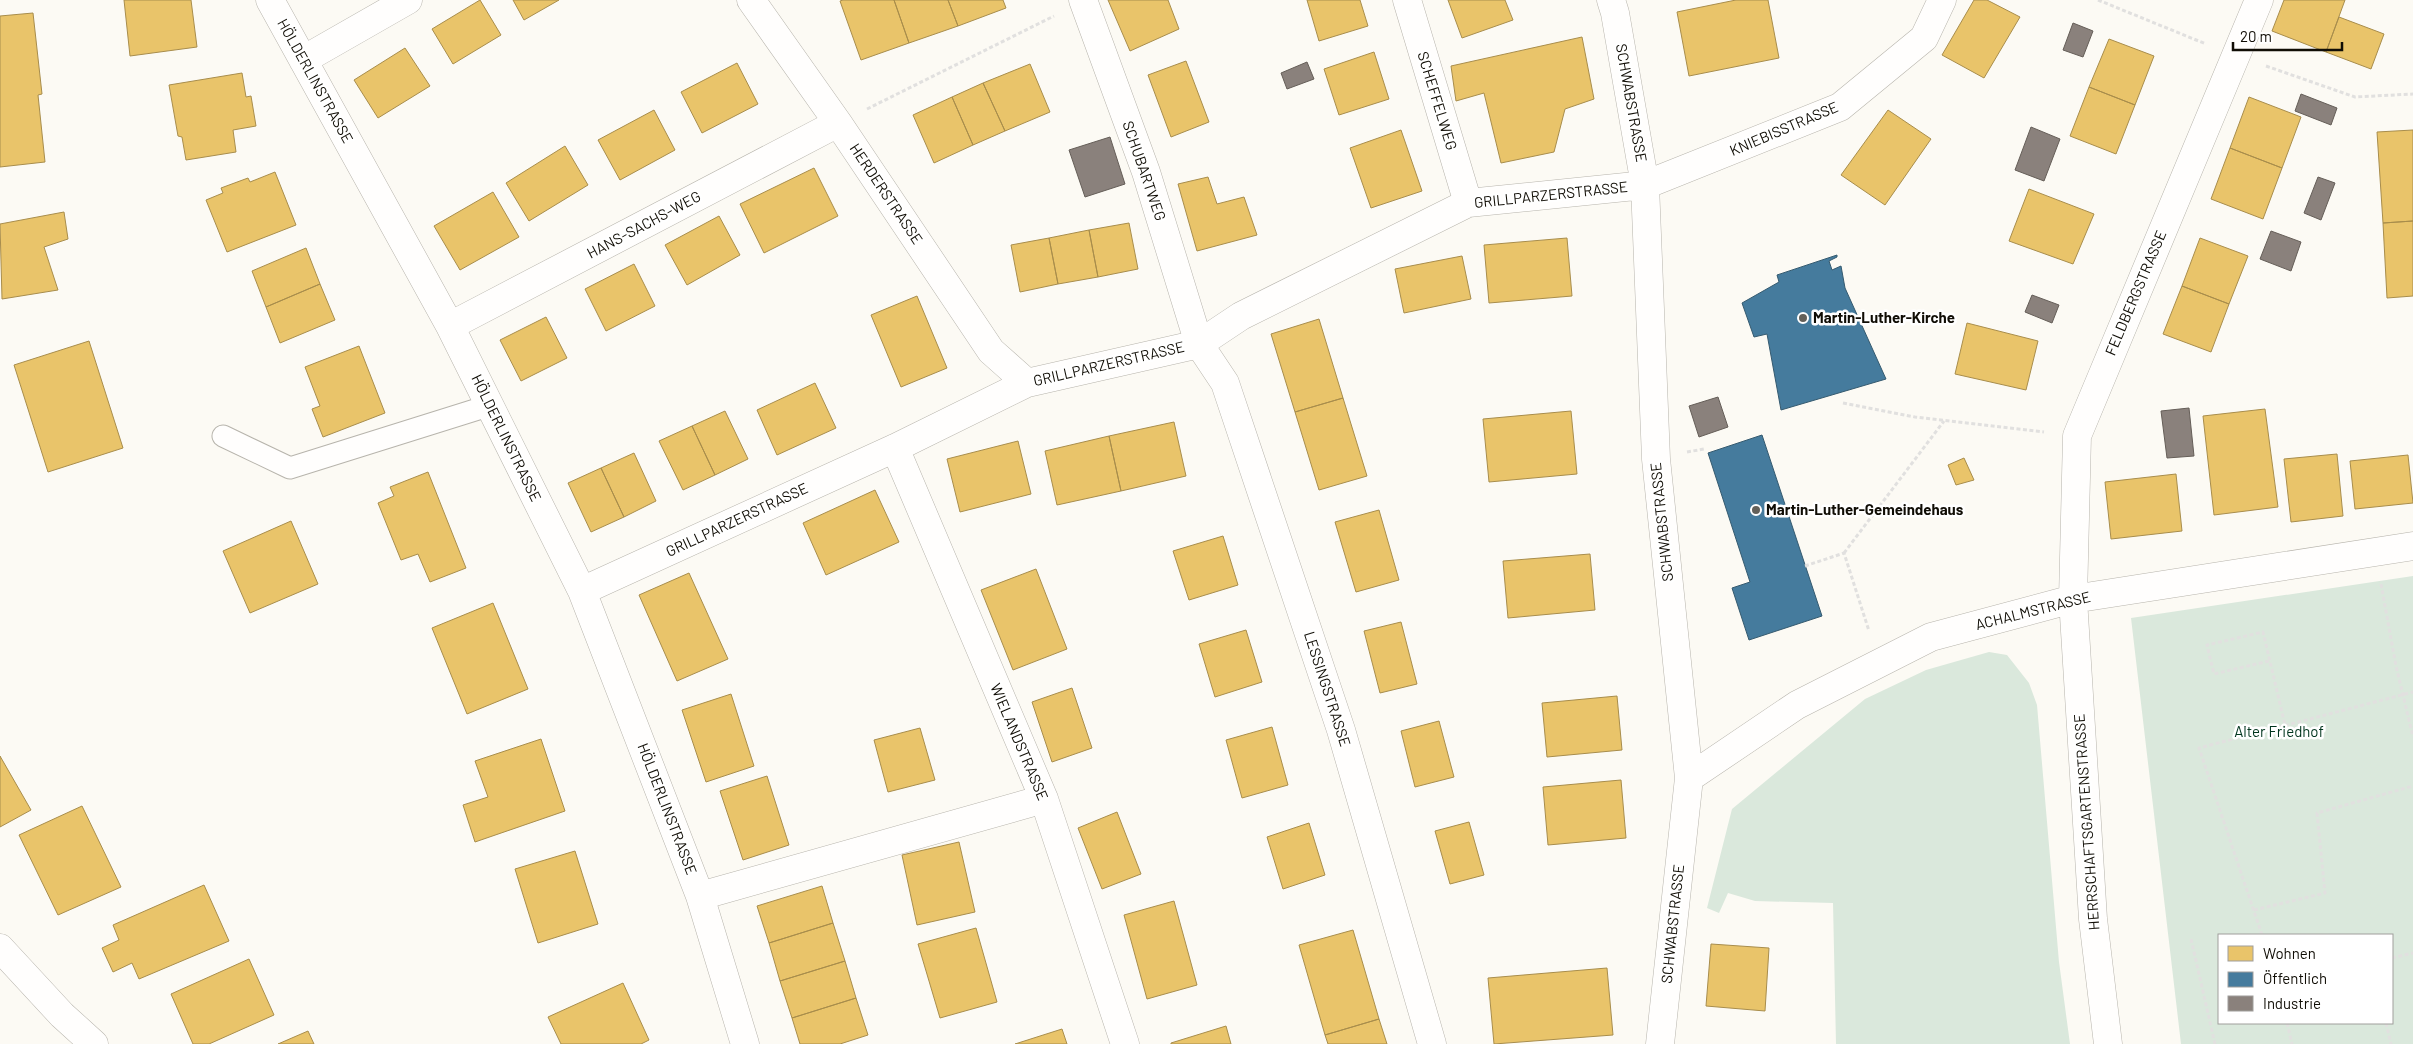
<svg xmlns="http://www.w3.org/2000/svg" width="2413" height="1044" font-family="Barlow,sans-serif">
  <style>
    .green { fill: #dae8dc; fill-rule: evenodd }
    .homes { fill: #e9c46a; stroke: #a88d4c }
    .public { fill: #457b9d; stroke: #355a6f }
    .industry { fill: #8a817c; stroke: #655e58 }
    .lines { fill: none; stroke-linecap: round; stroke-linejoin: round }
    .lane-casing { stroke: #b7b4ac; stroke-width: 23 }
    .street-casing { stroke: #b7b4ac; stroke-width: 29 }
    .secondary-casing { stroke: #b7b4ac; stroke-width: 29 }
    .path { stroke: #e1e0df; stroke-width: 3; stroke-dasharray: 4 2.5; stroke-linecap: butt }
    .lane { stroke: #fffefd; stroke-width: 21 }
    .street { stroke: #fffefd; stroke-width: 28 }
    .secondary { stroke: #fffefd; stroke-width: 28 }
    .poi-dot { fill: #636059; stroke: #fff; stroke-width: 2 }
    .labels { text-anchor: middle; stroke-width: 5; stroke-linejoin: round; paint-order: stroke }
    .street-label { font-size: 15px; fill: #100d05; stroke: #fff }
    .poi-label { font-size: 15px; font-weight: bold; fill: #100d05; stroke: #fff; text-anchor: start }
    .park-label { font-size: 15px; fill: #00351e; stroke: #fff }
  </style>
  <rect width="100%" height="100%" fill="#fcfaf4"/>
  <!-- green -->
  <path class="green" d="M2413 576V1044H2181L2131 618ZM2392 935V1023H2219V935Z
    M1989 652 2007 655 2029 683 2037 705 2059 962 2070 1044H1836L1833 903 1755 901 1728 893 1719 913 1707 908 1732 809 1865 699 1926 670Z"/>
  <!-- homes -->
  <path class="homes" d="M124 0H191L197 47 130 56Z
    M480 0 501 35 453 64 432 29Z
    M513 0H559L524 20Z
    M843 0H894L909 43 861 60 840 1Z
    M894 0H948L958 26 909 43Z
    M948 0H1003L1006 8 958 26Z
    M1108 0H1168L1179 29 1130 51Z
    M1307 0H1360L1368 26 1319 41Z
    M1448 0H1505L1513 20 1462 38Z
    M1736 0H1768L1779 58 1689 76 1677 12Z
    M1974 0H1987L2020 17 1984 78 1942 55Z
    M2284 0H2345L2326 52 2272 31Z
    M33 13 42 94 38 95 45 162 0 167V16Z
    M2339 17 2384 34 2371 69 2326 52Z
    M1582 37 1594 99 1565 109 1554 152 1501 163 1484 93 1456 101 1451 66Z
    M2109 39 2154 56 2135 105 2089 87Z
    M405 48 430 86 378 118 354 80Z
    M1374 52 1389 99 1339 115 1324 69Z
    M1186 61 1209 122 1171 137 1148 75Z
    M737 63 758 104 702 133 681 92Z
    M1030 64 1050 112 1005 131 983 83Z
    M242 73 246 97 251 96 256 126 233 130 236 152 186 160 182 137 178 136 169 85Z
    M983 83 1005 131 973 145 952 97Z
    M2089 87 2135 105 2116 154 2070 136Z
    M952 97 973 145 934 163 913 115Z
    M2249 97 2301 117 2282 168 2230 148Z
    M654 110 675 150 620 180 598 140Z
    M1888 110 1931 139 1885 205 1841 175Z
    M1401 130 1422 191 1371 208 1350 148Z
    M2413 130V221L2383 223 2377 132Z
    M565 146 588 185 529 221 506 183Z
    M2230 148 2282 168 2263 219 2211 199Z
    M814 168 838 216 764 253 740 204Z
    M275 172 296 225 227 252 206 200 223 193 221 188 248 178 250 182Z
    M1208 177 1217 204 1244 197 1257 235 1197 251 1178 184Z
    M2029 189 2094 214 2073 264 2009 241Z
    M493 192 519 237 460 270 434 226Z
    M64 212 68 239 44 247 58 290 2 299 0 224Z
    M719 216 740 255 687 285 665 245Z
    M2413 221V296L2387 298 2383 223Z
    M1129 223 1138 269 1098 277 1089 230Z
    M1089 230 1098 277 1058 284 1049 238Z
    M1049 238 1058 284 1020 292 1011 245Z
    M1567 238 1572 296 1489 303 1484 245Z
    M2200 238 2248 256 2229 304 2182 286Z
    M306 248 320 284 266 307 252 271Z
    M1462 256 1471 299 1404 313 1395 269Z
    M634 264 655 306 606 331 585 289Z
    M320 284 335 320 280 343 266 307Z
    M2182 286 2229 304 2211 352 2163 334Z
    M917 296 947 368 901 387 871 315Z
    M546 317 567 358 521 381 500 340Z
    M1319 319 1343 398 1295 412 1271 334Z
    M1967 323 2038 341 2026 390 1955 374Z
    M89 341 123 448 48 472 14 365Z
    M359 346 385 413 323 437 312 409 320 406 305 367Z
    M815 383 836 428 777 455 757 410Z
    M1343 398 1367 476 1319 490 1295 412Z
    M2265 409 2278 507 2214 515 2203 416Z
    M725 411 748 459 715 475 692 426Z
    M1571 411 1577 474 1489 482 1483 419Z
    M1174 422 1186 476 1121 491 1109 436Z
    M692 426 715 475 683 490 659 441Z
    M1109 436 1121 491 1057 505 1045 451Z
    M1018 441 1031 494 960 512 947 459Z
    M634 453 656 501 624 517 601 468Z
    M2337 454 2343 516 2291 522 2284 459Z
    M2408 455 2413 503 2355 509 2350 461Z
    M1964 458 1974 480 1956 485 1948 465Z
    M601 468 624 517 591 532 568 483Z
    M428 472 466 568 430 582 418 554 401 560 378 503 394 496 390 487Z
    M2176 474 2182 531 2111 539 2105 482Z
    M875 490 899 542 826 575 803 523Z
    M1379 510 1399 580 1356 592 1335 522Z
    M291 521 318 584 250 613 223 551Z
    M1223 536 1238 585 1189 600 1173 551Z
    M1590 554 1595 610 1508 618 1503 561Z
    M1036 569 1067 649 1013 670 981 590Z
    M689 573 728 659 677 681 639 595Z
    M493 603 528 689 467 714 432 628Z
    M1401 622 1417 684 1380 693 1364 631Z
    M1246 630 1262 682 1215 697 1199 644Z
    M1072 688 1092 748 1052 762 1032 702Z
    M731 694 754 766 706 782 682 710Z
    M1617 696 1622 750 1547 757 1542 703Z
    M1439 721 1454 777 1415 787 1401 731Z
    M1272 727 1288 785 1242 798 1226 740Z
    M920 728 935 780 888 792 874 740Z
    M541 739 565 811 475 842 463 805 488 797 475 761Z
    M0 756 31 810 0 827Z
    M767 776 789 845 743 860 720 791Z
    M1621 780 1626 838 1548 845 1543 787Z
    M82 806 121 887 58 915 19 835Z
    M1117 812 1141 874 1102 889 1078 828Z
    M1469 822 1484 875 1450 884 1435 831Z
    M1309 823 1325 875 1283 889 1267 837Z
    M959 842 975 912 917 925 902 855Z
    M575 851 598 924 538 943 515 869Z
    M204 885 229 941 139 979 132 963 113 972 102 948 119 940 113 925Z
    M822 886 833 923 769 943 757 906Z
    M1174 901 1197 985 1147 999 1124 915Z
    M833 923 845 961 780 981 769 943Z
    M976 928 997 1002 940 1018 918 944Z
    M1353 930 1379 1019 1325 1035 1299 945Z
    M1711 944 1769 948 1765 1011 1706 1006Z
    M249 959 274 1015 209 1044H193L171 994Z
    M845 961 856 998 792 1018 780 981Z
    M1607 968 1613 1035 1494 1044 1488 978Z
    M623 983 649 1040 641 1044H561L548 1017Z
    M856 998 868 1035 840 1044H800L792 1018Z
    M1379 1019 1387 1044H1328L1325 1035Z
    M1226 1026 1231 1044H1171V1043Z
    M1062 1029 1067 1044H1015Z
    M308 1031 314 1044H278Z"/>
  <!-- public -->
  <path class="public" d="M1837 255V257L1829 261 1832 270 1841 266 1845 288 1886 379 1781 410 1767 334 1754 337 1742 303 1779 282 1777 275Z
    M1762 435 1822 616 1749 640 1732 588 1750 582 1708 453Z"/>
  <!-- industry -->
  <path class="industry" d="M2073 23 2093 31 2083 57 2063 50Z
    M1307 62 1314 79 1287 89 1281 73Z
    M2301 94 2337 108 2331 125 2295 111Z
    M2031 127 2060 139 2044 181 2015 170Z
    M1110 137 1125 184 1085 197 1069 150Z
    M2318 177 2335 183 2321 220 2304 213Z
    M2271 231 2301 242 2291 271 2260 259Z
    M2032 295 2059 305 2052 323 2025 312Z
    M1718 397 1728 427 1699 437 1689 406Z
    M2189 408 2194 456 2167 458 2161 411Z"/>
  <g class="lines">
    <defs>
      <path id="lane" d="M223 436 290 468 491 405"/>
      <path id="street" d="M270 0 450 326 582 591 700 896 745 1044
        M751 0 838 123 991 351 1027 383
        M1083 0 1146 172 1199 344 1225 383 1341 730 1432 1044
        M1407 0 1468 203
        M1611 0 1615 13 1645 185 1656 459 1689 778 1660 1044
        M303 60 408 0
        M450 326 838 123
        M895 448 1044 799 1125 1044
        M582 591 895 448 1027 383 1199 344 1241 316 1468 203 1645 185 1840 107 1924 38 1942 0
        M1689 778 1797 705 1931 637 2073 599 2413 546
        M700 896 1044 799
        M2108 1044 2093 919 2073 599 2077 436 2259 0"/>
      <path id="secondary" d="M0 948 62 1015 94 1044"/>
    </defs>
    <!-- lane casing -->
    <use href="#lane" class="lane-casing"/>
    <!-- street casing -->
    <use href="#street" class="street-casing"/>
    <!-- secondary casing -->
    <use href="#secondary" class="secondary-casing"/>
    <!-- path -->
    <path class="path" d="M2098 0 2206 44
      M2266 66 2355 97 2413 94
      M867 109 1054 16
      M1843 403 1915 417 2044 432
      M1687 452 1704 449
      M1844 553 1944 421
      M1805 566 1844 553 1869 631
      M2381 584 2396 666 2413 737
      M2269 661 2214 674 2207 645 2263 632 2285 725
      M2254 910 2325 893 2317 813 2413 786
      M2262 935 2199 748 2413 692
      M2191 939 2215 1044
      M2392 958 2413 953
      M2287 1023 2292 1044
      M2386 1023 2391 1044"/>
    <!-- lane -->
    <use href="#lane" class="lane"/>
    <!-- street -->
    <use href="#street" class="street"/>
    <!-- secondary -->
    <use href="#secondary" class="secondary"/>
  </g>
  <!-- markers -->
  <g class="poi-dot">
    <circle cx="1803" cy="318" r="5"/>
    <circle cx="1756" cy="510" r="5"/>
  </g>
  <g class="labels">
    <!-- street labels -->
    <g class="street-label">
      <text transform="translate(315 81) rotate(61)" y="5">HÖLDERLINSTRASSE</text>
      <text transform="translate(1437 101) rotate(73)" y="5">SCHEFFELWEG</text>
      <text transform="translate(1631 103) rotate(80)" y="5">SCHWABSTRASSE</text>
      <text transform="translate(1784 129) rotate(-23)" y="5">KNIEBISSTRASSE</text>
      <text transform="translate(1144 171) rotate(71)" y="5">SCHUBARTWEG</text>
      <text transform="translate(886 194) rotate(56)" y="5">HERDERSTRASSE</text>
      <text transform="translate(1551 195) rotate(-6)" y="5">GRILLPARZERSTRASSE</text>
      <text transform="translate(644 225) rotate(-28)" y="5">HANS-SACHS-WEG</text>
      <text transform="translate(2136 293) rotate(-67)" y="5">FELDBERGSTRASSE</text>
      <text transform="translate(1109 364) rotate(-13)" y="5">GRILLPARZERSTRASSE</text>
      <text transform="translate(506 438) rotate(64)" y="5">HÖLDERLINSTRASSE</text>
      <text transform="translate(737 520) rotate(-25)" y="5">GRILLPARZERSTRASSE</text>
      <text transform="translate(1662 522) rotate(-96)" y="5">SCHWABSTRASSE</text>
      <text transform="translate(2033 611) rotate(-14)" y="5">ACHALMSTRASSE</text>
      <text transform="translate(1327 689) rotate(72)" y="5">LESSINGSTRASSE</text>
      <text transform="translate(1019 742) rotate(67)" y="5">WIELANDSTRASSE</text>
      <text transform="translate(667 809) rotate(69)" y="5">HÖLDERLINSTRASSE</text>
      <text transform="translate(2087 822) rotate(-94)" y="5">HERRSCHAFTSGARTENSTRASSE</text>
      <text transform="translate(1673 924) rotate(-84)" y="5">SCHWABSTRASSE</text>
    </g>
    <!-- poi labels -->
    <g class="poi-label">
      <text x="1813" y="323">Martin-Luther-Kirche</text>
      <text x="1766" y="515">Martin-Luther-Gemeindehaus</text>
    </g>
    <!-- park labels -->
    <g class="park-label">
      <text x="2279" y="737">Alter Friedhof</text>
    </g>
  </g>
  <!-- legend -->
  <rect x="2218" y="934" width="175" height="90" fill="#ffffff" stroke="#9f9e9b"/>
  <rect x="2228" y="946" width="25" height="15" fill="#e9c46a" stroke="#9f9e9b"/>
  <text x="2263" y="959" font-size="15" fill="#100d05">Wohnen</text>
  <rect x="2228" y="972" width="25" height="15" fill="#457b9d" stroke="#9f9e9b"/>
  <text x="2263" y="984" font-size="15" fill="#100d05">Öffentlich</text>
  <rect x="2228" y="996" width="25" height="15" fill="#8a817c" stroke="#9f9e9b"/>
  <text x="2263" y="1009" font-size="15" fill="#100d05">Industrie</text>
  <!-- scale -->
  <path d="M2233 42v8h109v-8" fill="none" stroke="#100d05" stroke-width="2.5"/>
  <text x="2240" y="42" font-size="15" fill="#100d05" stroke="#ffffff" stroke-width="4" paint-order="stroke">20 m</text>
</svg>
